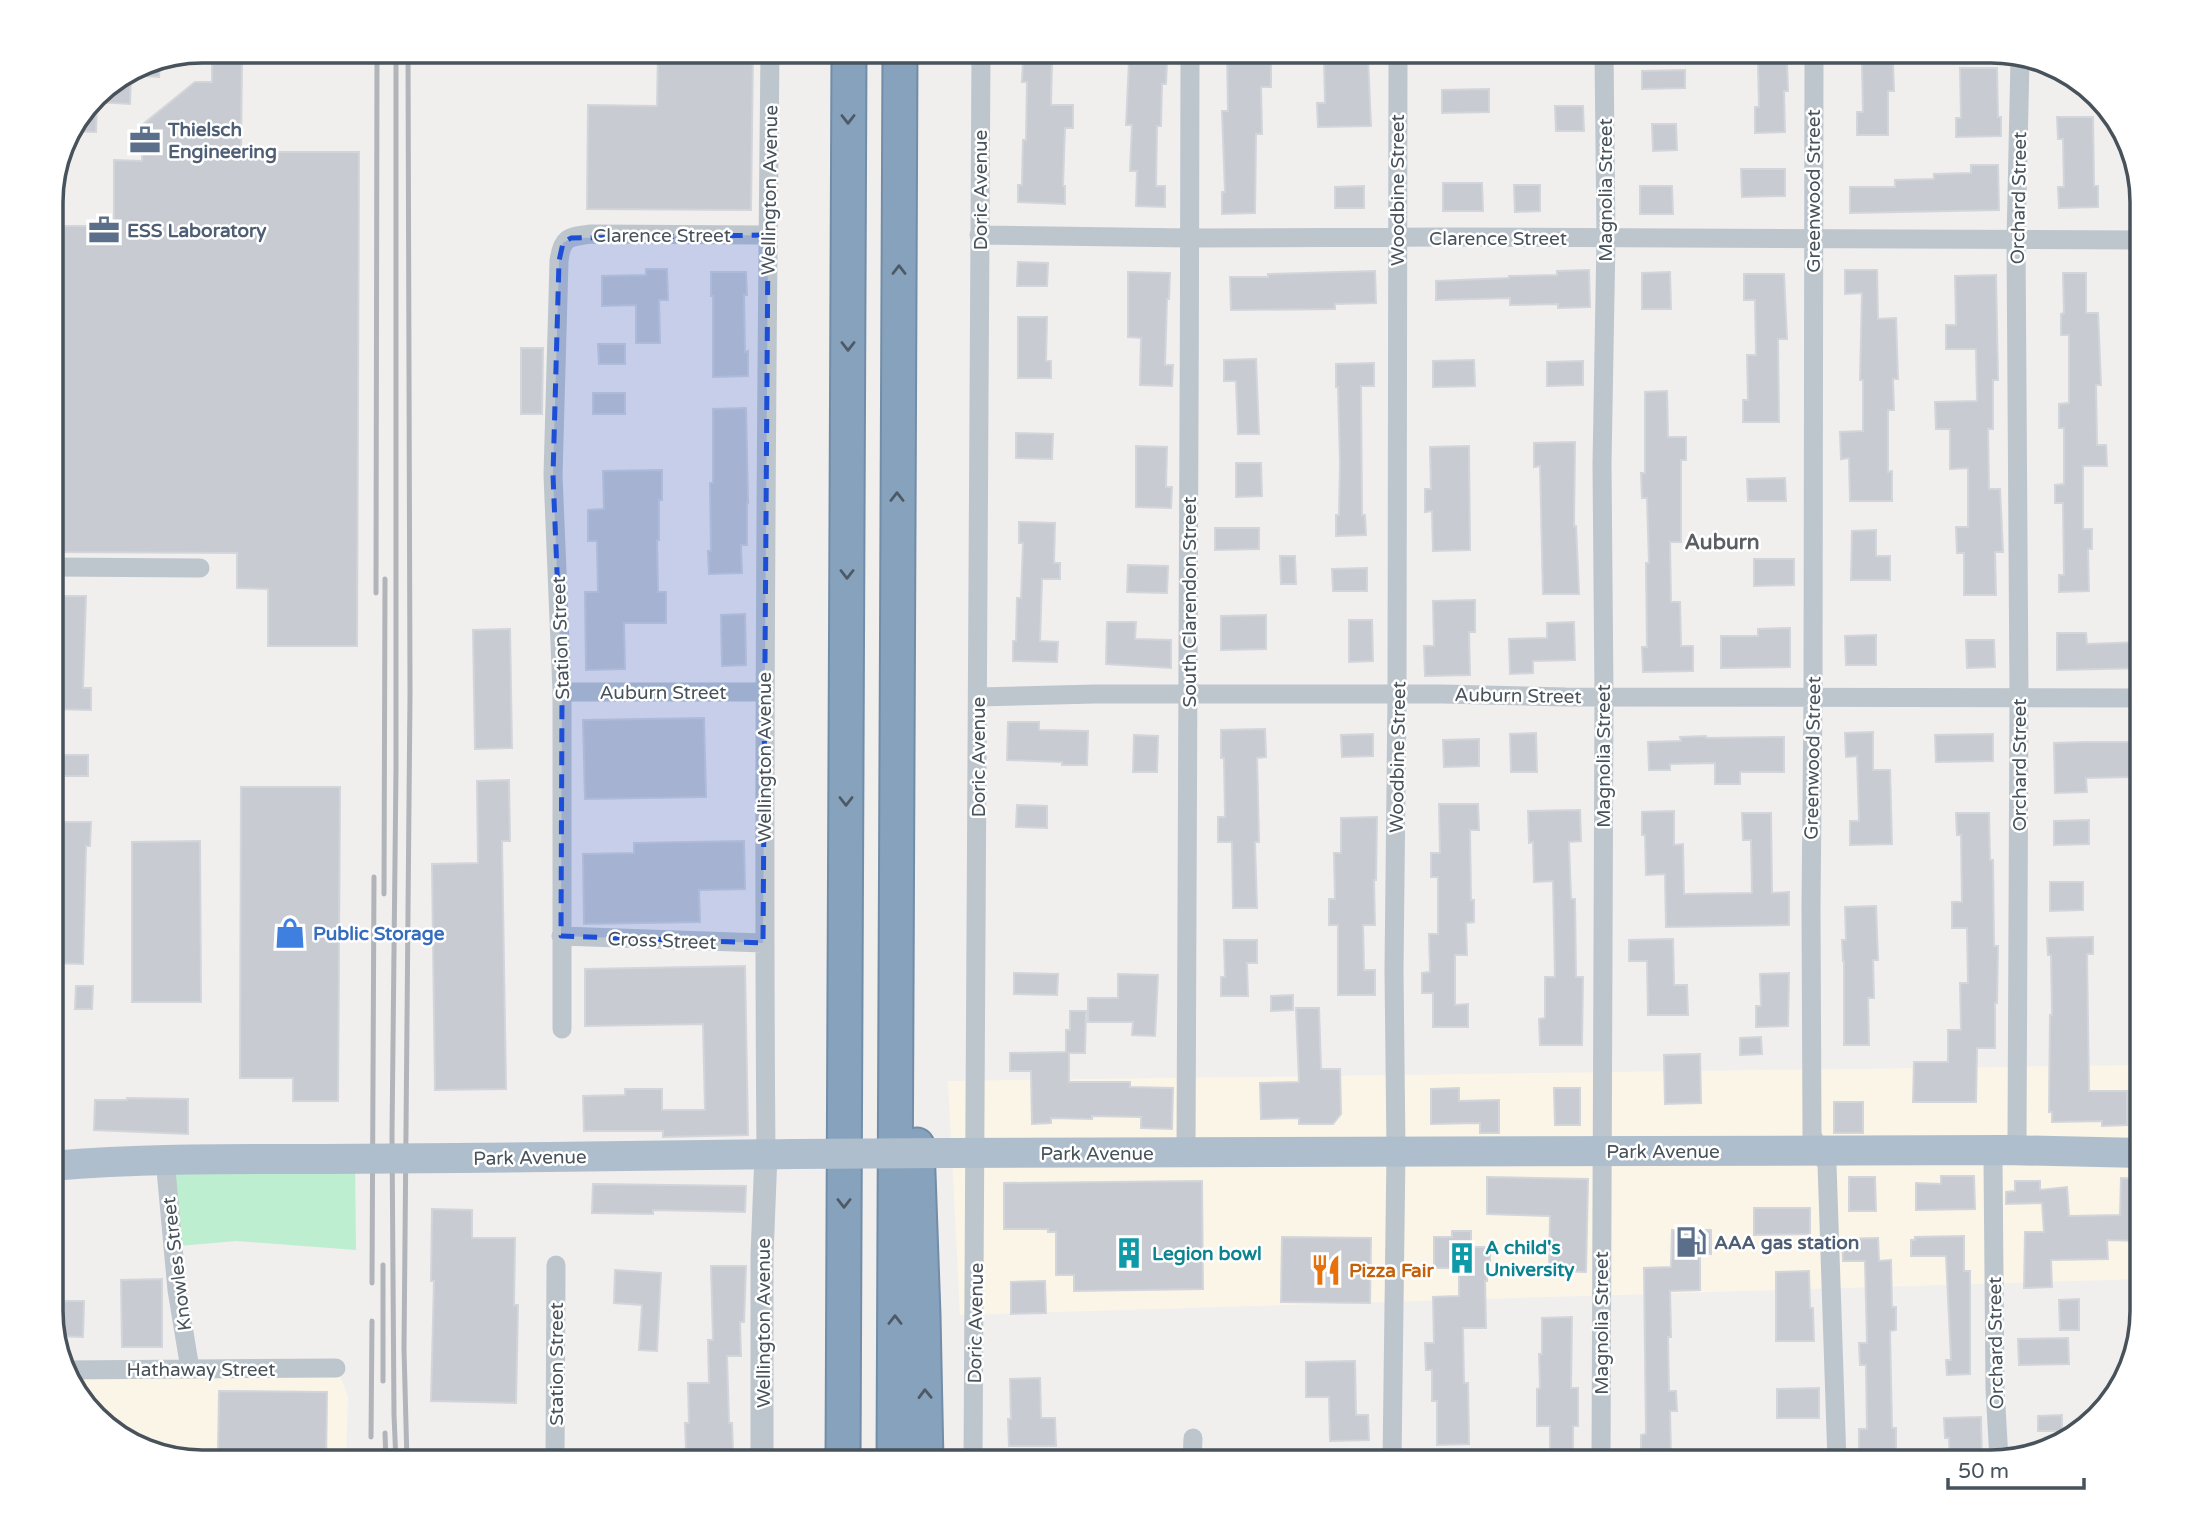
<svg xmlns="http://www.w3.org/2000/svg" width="2193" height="1513" font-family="'Varela Round',sans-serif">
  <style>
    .commercial { fill: #fbf5e8 }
    .green { fill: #bdeecf }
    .building { fill: #c8cbd1; stroke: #d2d5da; stroke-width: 2 }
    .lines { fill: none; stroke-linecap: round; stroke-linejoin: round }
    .motorway-casing { stroke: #728da8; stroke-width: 37 }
    .minor { stroke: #bdc6cd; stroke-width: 19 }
    .tertiary { stroke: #bdc6cd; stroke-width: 23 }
    .primary { stroke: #aebecd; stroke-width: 30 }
    .motorway { stroke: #87a2bc; stroke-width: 33 }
    .rail { stroke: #b1b4b9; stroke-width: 5 }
    .primary-bridge { stroke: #aebecd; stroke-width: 30 }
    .oneway { stroke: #4d5a65 }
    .marked { fill: #1d4ed8; fill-opacity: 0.2; stroke: #1d4ed8; stroke-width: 5; stroke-dasharray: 14 9; stroke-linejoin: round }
    .labels { text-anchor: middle; stroke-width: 5; stroke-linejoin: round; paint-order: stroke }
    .service-label { font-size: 19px; font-weight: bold; fill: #4e5e75; stroke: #fff; text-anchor: start }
    .street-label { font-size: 19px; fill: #47525b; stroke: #fff }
    .shop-label { font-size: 19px; font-weight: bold; fill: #366cbe; stroke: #fff; text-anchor: start }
    .culture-label { font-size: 19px; font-weight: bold; fill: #0d838f; stroke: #fff; text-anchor: start }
    .food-label { font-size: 19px; font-weight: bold; fill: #c56008; stroke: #fff; text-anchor: start }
    .neighbourhood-label { font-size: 21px; font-weight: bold; fill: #5b5f63; stroke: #fff }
    .rim { fill: none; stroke: #47525b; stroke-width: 3.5 }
  </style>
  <rect width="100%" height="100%" fill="#f1eeee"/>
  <!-- commercial -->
  <path class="commercial" d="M2142 1065V1279L960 1315 948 1081Z
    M64 1365 340 1375 348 1397 346 1462H202L118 1437 71 1386Z"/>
  <!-- green -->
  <path class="green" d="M164 1155 355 1157 356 1250 236 1241 168 1247Z"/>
  <!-- building -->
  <path class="building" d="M658 51H753L751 210 587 209 588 105 657 106Z
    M1227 51H1271V87H1261L1262 134H1256L1255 213 1222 214V192H1225L1222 111H1228Z
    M212 58H242L241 152H359L357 646H268V589L237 588V553L51 552V226H114V160L142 161V125L195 82H212Z
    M160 59 159 77 131 75 130 104 97 102 96 132 71 131 95 95 144 62Z
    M1368 59 1371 126 1318 127 1317 103H1325L1324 60Z
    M1129 61 1167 62 1166 84H1162L1161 126H1157L1156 186H1165V207L1136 206 1137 171H1130L1132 125H1126Z
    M1787 61 1788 91H1784L1785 132 1755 133V107H1759L1758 62Z
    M1023 62H1052L1051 105H1073V128H1065L1063 186H1065V204L1018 202V185H1022L1023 140H1026L1027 82H1022Z
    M1893 63 1894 91H1888V135H1857V112H1863L1862 64Z
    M1960 68H1997L1998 117H2001V136L1956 137V118H1961Z
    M1685 70V88L1642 89V71Z
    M1489 89V112L1442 113V90Z
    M1555 106H1583L1584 131H1556Z
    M2057 117H2093L2094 186H2098V207L2059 208 2058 187H2064L2063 139H2058Z
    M1652 124H1676L1677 150 1653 151Z
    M1971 165H1998L1999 210 1850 213V187H1895V180L1934 179V174L1971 173Z
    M1741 169H1785V196L1742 197Z
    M1443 183H1482L1483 211H1443Z
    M1514 185H1540V211L1515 212Z
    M1364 186V208H1335V187Z
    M1640 186H1672L1673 214H1640Z
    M1018 262 1048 263 1047 286H1017Z
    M646 269H667L668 300H659L660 343H636V305L602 306V276L646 275Z
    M1589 270 1590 307 1558 308V304L1510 305V298L1436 300V281L1509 278V276L1557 275V271Z
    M1845 270H1877L1878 319 1896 318 1898 379H1893L1894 410H1888V472L1892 471V501H1850L1849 458 1841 459 1840 432 1863 431V380H1860L1862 293 1845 294Z
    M1375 271 1376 303 1335 304V309L1231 310 1230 277H1268V274Z
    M711 272H746L747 295H744L745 352 748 351V376L713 377V296H711Z
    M1128 272 1170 273 1169 299H1167L1165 365H1173L1172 386 1140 385 1141 338 1128 337Z
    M1670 272 1671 309H1642V273Z
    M2063 273H2086V313H2098L2101 385H2096L2097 445H2106L2107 466H2083V529H2092V549H2088L2089 591 2059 592V575H2064L2063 503H2055V485L2064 484V428H2059V404L2069 403V335H2061V314L2064 313Z
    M1744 274H1784L1787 339H1778L1779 422H1743V400H1748L1747 355H1756L1755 300H1744Z
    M1996 275 1998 380H1993V429H1988L1989 489H2000L2003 552H1995L1996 595H1964V553H1957L1956 527H1968V468L1950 469V429H1936L1935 402 1977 401 1976 349H1946V325H1956L1955 276Z
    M1018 317H1047L1046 361H1051V378H1018Z
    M598 344H625V364H599Z
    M521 348H543L542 414H521Z
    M1256 359 1259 434H1238L1236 381H1224V360Z
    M1474 360 1475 386 1433 387V361Z
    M1583 361V385L1547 386V362Z
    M1374 363V386H1361L1362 515H1365L1366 535 1336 536V515H1339L1340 463 1338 387H1336V364Z
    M1667 391 1668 437H1686V460H1681V542H1670L1671 602H1680L1681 646H1693V671L1643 672 1642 647H1647L1646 563H1649L1647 498H1642L1641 473H1645V392Z
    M593 393H625V414H593Z
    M746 408 748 503H747V545H741L742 573 709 574 708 551H711L710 483H713V409Z
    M1016 433 1053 434 1052 459 1016 458Z
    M1575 442 1574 526H1576L1579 594H1543L1540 466 1534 467V443Z
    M1136 446 1167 447 1166 487H1172L1171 508 1136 507Z
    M1469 446 1470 550 1433 551 1432 511 1425 512V489H1431L1430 447Z
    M1236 463H1261L1262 496 1236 497Z
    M662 470V500H659V540H657L658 592H666V623H624L625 669 586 670 585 592H598L597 541H588V510L604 509 603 471Z
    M1785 478 1786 501H1748L1747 479Z
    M1019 522 1055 523 1054 563H1060V579H1042L1040 641 1058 642 1057 662 1013 661V641H1016L1017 598H1021L1023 543H1019Z
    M1215 528H1259V549L1215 550Z
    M1876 530V556H1890V580H1851L1852 531Z
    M1280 556H1295L1296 584H1281Z
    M1754 559H1794V585L1754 586Z
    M1128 565 1168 566 1167 593 1127 592Z
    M1367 568V591H1333L1332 569Z
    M51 596H86L83 688H91V710L51 709Z
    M1475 600V632H1469L1470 675 1425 676 1424 646H1434L1433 601Z
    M745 614 746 665 722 666 721 615Z
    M1266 615V649L1221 650V616Z
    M1349 620H1372L1373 661 1349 662Z
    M1107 622H1136L1135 639 1171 640V668L1106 664Z
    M1574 622 1575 660 1533 661V673L1510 674 1509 639 1547 638V623Z
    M1790 628V667L1721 668V636H1758V629Z
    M510 629 512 748 475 749 473 630Z
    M2057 633H2086L2087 644 2142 642V668L2057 670Z
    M1876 635V665H1846L1845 636Z
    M1966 640H1994L1995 667 1967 668Z
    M704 718 706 797 585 799 583 720Z
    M1008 722H1039V730L1088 731 1087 765H1062V762L1007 760Z
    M1265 729 1266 757 1257 758 1259 842H1255L1257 908H1233L1232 842H1218V817H1225L1224 758H1221V730Z
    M1873 732V770H1890L1892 844 1850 845V821H1859L1857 756 1846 757 1845 733Z
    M1536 733 1537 772H1511L1510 734Z
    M1373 734V756L1342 757 1341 735Z
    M1993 734V761L1936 762 1935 735Z
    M1134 735 1158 736 1157 772H1133Z
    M1706 736V738L1784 737V772H1740V784H1715V763L1670 764V770H1649L1648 742 1681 741 1680 737Z
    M1479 739V766L1444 767 1443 740Z
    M2086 742H2130V777L2086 778 2087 792 2055 793 2054 743Z
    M51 755H88V776H51Z
    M509 780 510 841H502L506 1089 435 1090 432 864 478 863 477 781Z
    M241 787H340L338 1101H293V1078H240Z
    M1439 804H1478L1479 830H1470L1471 900H1474V922L1466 923 1467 955H1455V1005L1468 1004V1027H1433V993H1422V973L1430 972 1429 934H1438V877H1431V853H1440Z
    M1017 805 1047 806V828L1016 827Z
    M1580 810 1581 841 1569 842 1571 899H1575L1576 977H1583L1582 1045H1540L1539 1019 1545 1018V977H1555L1553 881 1534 882 1533 842 1529 843 1528 811Z
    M1674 811V845L1683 844 1684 894 1752 893 1751 840H1743L1742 813H1771L1772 893 1789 892V925L1666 927 1665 874 1646 875 1645 835H1642V812Z
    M1956 813H1989L1990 860H1993L1994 946H1998L1997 1003H1995V1048H1977L1976 1102H1913L1914 1062H1948V1030H1961L1960 983H1968L1967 928H1952V902H1962L1961 835H1957Z
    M1377 817 1376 880H1374L1375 925H1363L1364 970H1375V995H1338V925H1329V899H1335L1334 853H1341V818Z
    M2089 820V844L2054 845V821Z
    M51 822H91L90 846H86L83 964 51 963Z
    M200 841 201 1002H132V842Z
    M744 841 745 889 699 890 700 922 584 924 583 854 634 853V843Z
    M2050 882H2083V910L2050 911Z
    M1876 906 1878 960H1873L1874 998H1868L1869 1045H1844V961H1843L1842 940H1846L1845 907Z
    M2093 937V954H2087L2089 1091H2127V1125L2102 1126V1121L2052 1122V1112H2049L2050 1015H2052L2051 955H2048L2047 938Z
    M1673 939 1674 985H1687L1688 1015H1648L1647 961H1629V940Z
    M1224 940H1257V963H1247L1248 996H1221V977H1225Z
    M745 966 748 1135 663 1137V1131H584L583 1096 625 1095V1089H662V1110H705L703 1024 585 1026V969Z
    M1014 973 1058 974 1057 995 1014 994Z
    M1789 973 1788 1026 1756 1027V1006H1761L1760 974Z
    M1118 974 1158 975 1155 1036 1132 1035 1133 1022H1088V998H1118Z
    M76 986H93L92 1009H75Z
    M1293 995V1010L1271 1011V996Z
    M1296 1008H1319L1321 1069H1340L1341 1114 1333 1124H1299V1118L1261 1119 1260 1083 1299 1082Z
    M1070 1011H1086L1085 1053H1069V1082H1130V1087L1173 1088 1172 1129 1141 1128V1117L1092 1116V1119L1051 1118V1123L1032 1124 1031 1071H1010V1053L1066 1052V1030H1070Z
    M1761 1037 1762 1054 1740 1055V1038Z
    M1700 1054 1701 1103 1665 1104 1664 1055Z
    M1459 1088V1101L1499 1100V1133H1480V1123L1431 1124V1089Z
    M1554 1088H1580V1125H1555Z
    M127 1098 188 1099V1134L94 1130 95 1100H127Z
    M1834 1102H1863V1133H1834Z
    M1941 1176H1974L1975 1209 1916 1210V1183L1941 1184Z
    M1487 1177 1588 1179 1586 1272 1549 1271 1550 1216 1487 1214Z
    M1849 1177H1875L1876 1211H1849Z
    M2121 1178 2142 1179V1241L2107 1240 2108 1259 2051 1260 2052 1287 2024 1288 2025 1232H2044L2042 1203 2006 1204V1192L2015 1191V1181H2040V1190L2067 1187 2069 1216 2120 1215Z
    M1202 1181 1203 1289 1074 1291V1275H1056V1232H1048V1229H1004V1183Z
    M593 1184 746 1186 745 1212 653 1210V1214L592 1213Z
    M1754 1208H1810V1234L1754 1235Z
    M432 1209 472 1210V1238H515L514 1305H518L516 1403 431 1401 434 1281H431Z
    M1672 1230H1711V1254H1700V1290L1670 1291 1671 1337H1668L1669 1391H1676L1677 1411H1670L1671 1459 1641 1460V1435L1646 1434 1644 1268 1671 1267Z
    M1452 1231H1471V1247H1490V1275L1487 1274V1281H1485L1486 1328H1463L1464 1383H1468L1469 1444 1437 1445V1401H1432V1370H1426L1425 1343H1434L1433 1297 1459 1296V1268H1434V1237H1452Z
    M1964 1236V1271H1970V1374L1947 1375 1946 1360H1951L1946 1256H1911V1240H1915V1237Z
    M1282 1237 1371 1238 1370 1303 1281 1302Z
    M1878 1238 1879 1261 1891 1260 1892 1307H1896V1330L1890 1331 1892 1428H1896V1451L1859 1452V1429H1867L1866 1365H1860L1859 1343H1867L1865 1261H1843L1842 1239Z
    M711 1266H746L744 1322H740L741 1356H727L729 1423H732L733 1450H686L685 1423H689L688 1383H709L708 1340H713Z
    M615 1270 661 1273 657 1351 639 1350 642 1305 614 1303Z
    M1809 1271 1810 1308H1813L1814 1341H1776V1272Z
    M162 1279V1347H122L121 1280Z
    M1045 1281 1046 1313 1011 1314V1282Z
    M2079 1299V1330H2060L2059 1300Z
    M54 1301H84L83 1337 56 1336 53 1328Z
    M1572 1317 1571 1388H1578V1426H1573V1461H1550V1426H1537V1389L1540 1388 1539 1354H1542V1318Z
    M2068 1338 2069 1364 2019 1365 2018 1339Z
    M1355 1361 1356 1415H1368L1369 1440 1330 1441 1329 1397H1306V1362Z
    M1040 1378 1041 1418H1055L1056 1446H1009L1008 1419H1011L1010 1379Z
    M1819 1388V1418H1777V1389Z
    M219 1391 327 1392 326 1462H234V1452H218Z
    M2062 1415V1431H2038V1416Z
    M1981 1417 1982 1462H1950L1949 1438H1945L1944 1418Z"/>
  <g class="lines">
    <defs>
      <path id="motorway" d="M917 1145 923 1316 926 1462
        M843 1462 849 51
        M894 1462 900 51"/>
    </defs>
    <!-- motorway casing -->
    <use href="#motorway" class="motorway-casing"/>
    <!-- minor -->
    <path class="minor" d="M1814 51 1813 697 1811 907 1812 1134 1818 1150 1827 1164 1837 1462
      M979 235 1189 238 1449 237 2142 240
      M51 567 200 568
      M562 692H764
      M978 697 1095 694H1442L1566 697 2142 698
      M561 936 763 943
      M562 1029V692L553 475 559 261C562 237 568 237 591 234L768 235
      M1186 1152C1189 785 1189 418 1190 51
      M766 1154C763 787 766 419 770 51
      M165 1159 177 1290 190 1369
      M66 1370 336 1368
      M1999 1460 1995 1389 1993 1161 2017 1139 2019 697 2016 240 2020 59
      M555 1462 556 1265
      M973 1462 981 51
      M1192 1462 1193 1438
      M1392 1462 1396 1151 1394 970 1397 694 1398 51
      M1601 1462 1604 696 1602 464 1606 238 1604 51"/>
    <!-- tertiary -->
    <path class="tertiary" d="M762 1462V1255L766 1154"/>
    <!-- primary -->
    <path class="primary" d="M946 1153 2005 1150 2142 1153
      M458 1158 795 1154
      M51 1166C143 1158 234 1159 326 1159"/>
    <!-- motorway -->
    <use href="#motorway" class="motorway"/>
    <!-- rail -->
    <path class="rail" d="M396 51V769L392 1135 394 1415 396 1462
      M376 593 377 51
      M384 894 385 579
      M383 1265V1381
      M372 1283 374 877
      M385 1433 386 1462
      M371 1437 372 1321
      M407 1462 404 1349 410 694 408 51"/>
    <!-- primary-bridge -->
    <path class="primary-bridge" d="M795 1154 946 1153
      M326 1159 458 1158"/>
  </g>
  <!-- one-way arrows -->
  <defs><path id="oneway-chevron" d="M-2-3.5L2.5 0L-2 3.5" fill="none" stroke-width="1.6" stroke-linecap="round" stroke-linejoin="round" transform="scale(1.75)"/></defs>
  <g class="oneway">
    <use href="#oneway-chevron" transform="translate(848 119) rotate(90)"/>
    <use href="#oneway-chevron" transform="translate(899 270) rotate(-90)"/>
    <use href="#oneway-chevron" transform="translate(848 346) rotate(90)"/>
    <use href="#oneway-chevron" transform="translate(897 497) rotate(-90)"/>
    <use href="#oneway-chevron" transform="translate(847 574) rotate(90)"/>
    <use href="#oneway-chevron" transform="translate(846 801) rotate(90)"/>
    <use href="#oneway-chevron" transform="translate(844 1203) rotate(90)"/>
    <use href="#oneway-chevron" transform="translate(895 1320) rotate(-90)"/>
    <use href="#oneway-chevron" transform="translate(925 1394) rotate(-91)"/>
  </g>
  <!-- marked area -->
  <path class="marked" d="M768 235 763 943 561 936 562 692 553 475 559 261 563 243 571 238Z"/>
  <!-- icons -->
  <defs>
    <symbol id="office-bare" viewBox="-9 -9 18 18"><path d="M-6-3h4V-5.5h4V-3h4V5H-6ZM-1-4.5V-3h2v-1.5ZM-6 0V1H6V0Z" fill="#5c6f8a" stroke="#fff" stroke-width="2.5" paint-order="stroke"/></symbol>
    <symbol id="shop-bare" viewBox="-9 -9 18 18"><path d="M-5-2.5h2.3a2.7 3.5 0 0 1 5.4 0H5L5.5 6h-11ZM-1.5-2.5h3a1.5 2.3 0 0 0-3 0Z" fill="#3f7fe0" stroke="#fff" stroke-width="2.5" paint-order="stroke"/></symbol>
    <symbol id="fuel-bare" viewBox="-9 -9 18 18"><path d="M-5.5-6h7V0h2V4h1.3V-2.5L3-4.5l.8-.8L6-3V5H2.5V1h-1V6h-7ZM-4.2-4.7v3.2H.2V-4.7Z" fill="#5c6f8a" stroke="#fff" stroke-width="2.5" paint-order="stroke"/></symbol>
    <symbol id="building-bare" viewBox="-9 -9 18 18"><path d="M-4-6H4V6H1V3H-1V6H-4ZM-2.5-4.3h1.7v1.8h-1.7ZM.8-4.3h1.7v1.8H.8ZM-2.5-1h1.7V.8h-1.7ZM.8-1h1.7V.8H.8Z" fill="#0f9aa8" stroke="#fff" stroke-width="2.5" paint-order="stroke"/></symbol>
    <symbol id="restaurant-bare" viewBox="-9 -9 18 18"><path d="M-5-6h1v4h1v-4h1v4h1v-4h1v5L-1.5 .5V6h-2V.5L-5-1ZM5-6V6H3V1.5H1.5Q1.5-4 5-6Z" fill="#e8710a" stroke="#fff" stroke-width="2.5" paint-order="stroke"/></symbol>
  </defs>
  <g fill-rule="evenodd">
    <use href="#office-bare" x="123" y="118" width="44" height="44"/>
    <use href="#office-bare" x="82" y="208" width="44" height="44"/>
    <use href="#shop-bare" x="268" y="911" width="44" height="44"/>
    <use href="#fuel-bare" x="1669" y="1220" width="44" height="44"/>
    <use href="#building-bare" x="1107" y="1231" width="44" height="44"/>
    <use href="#building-bare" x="1440" y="1236" width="44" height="44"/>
    <use href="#restaurant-bare" x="1304" y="1248" width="44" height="44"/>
  </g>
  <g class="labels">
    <!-- service labels -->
    <g class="service-label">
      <text x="168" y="136">Thielsch<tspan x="168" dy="22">Engineering</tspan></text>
      <text x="127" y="237">ESS Laboratory</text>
      <text x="1714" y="1249">AAA gas station</text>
    </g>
    <!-- street labels -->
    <g class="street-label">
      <text transform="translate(769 190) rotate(-89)" y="7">Wellington Avenue</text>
      <text transform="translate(980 190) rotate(-90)" y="7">Doric Avenue</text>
      <text transform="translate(1397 190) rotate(-90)" y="7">Woodbine Street</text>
      <text transform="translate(1605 190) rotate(-90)" y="7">Magnolia Street</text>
      <text transform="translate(1813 191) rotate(-90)" y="7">Greenwood Street</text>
      <text transform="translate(2018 198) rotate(-89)" y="7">Orchard Street</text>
      <text x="662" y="242">Clarence Street</text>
      <text x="1498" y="245">Clarence Street</text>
      <text transform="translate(1189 602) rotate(-90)" y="7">South Clarendon Street</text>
      <text transform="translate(560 638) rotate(-92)" y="7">Station Street</text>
      <text x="663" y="699">Auburn Street</text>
      <text transform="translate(1518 695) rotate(1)" y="7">Auburn Street</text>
      <text transform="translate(1603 756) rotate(-90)" y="7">Magnolia Street</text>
      <text transform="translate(764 757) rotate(-90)" y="7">Wellington Avenue</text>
      <text transform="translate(978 757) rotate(-90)" y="7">Doric Avenue</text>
      <text transform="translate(1397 757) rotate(-89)" y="7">Woodbine Street</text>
      <text transform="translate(1812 758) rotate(-89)" y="7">Greenwood Street</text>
      <text transform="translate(2019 765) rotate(-90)" y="7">Orchard Street</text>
      <text transform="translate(662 940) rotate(2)" y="7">Cross Street</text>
      <text x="1663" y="1158">Park Avenue</text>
      <text x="1097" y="1160">Park Avenue</text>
      <text transform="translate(530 1157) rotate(-1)" y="7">Park Avenue</text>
      <text transform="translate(176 1264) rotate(-97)" y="7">Knowles Street</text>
      <text transform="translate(763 1323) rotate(-90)" y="7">Wellington Avenue</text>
      <text transform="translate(975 1323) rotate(-89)" y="7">Doric Avenue</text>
      <text transform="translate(1601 1323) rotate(-90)" y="7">Magnolia Street</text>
      <text transform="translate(1995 1343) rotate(-91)" y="7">Orchard Street</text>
      <text transform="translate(556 1364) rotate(-90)" y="7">Station Street</text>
      <text x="201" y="1376">Hathaway Street</text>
    </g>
    <!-- shop labels -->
    <g class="shop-label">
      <text x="313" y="940">Public Storage</text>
    </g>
    <!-- culture labels -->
    <g class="culture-label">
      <text x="1485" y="1254">A child's<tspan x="1485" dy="22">University</tspan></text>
      <text x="1152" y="1260">Legion bowl</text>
    </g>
    <!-- food labels -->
    <g class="food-label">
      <text x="1349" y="1277">Pizza Fair</text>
    </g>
    <!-- neighbourhood labels -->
    <g class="neighbourhood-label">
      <text x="1722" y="549">Auburn</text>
    </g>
  </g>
  <!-- crop -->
  <path d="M0 0H2193V1513H0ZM202 63H1991A139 139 0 0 1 2130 202V1311A139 139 0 0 1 1991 1450H202A139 139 0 0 1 63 1311V202A139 139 0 0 1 202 63Z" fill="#fff" fill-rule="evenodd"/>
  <path class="rim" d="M202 63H1991A139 139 0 0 1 2130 202V1311A139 139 0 0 1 1991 1450H202A139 139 0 0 1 63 1311V202A139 139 0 0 1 202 63Z"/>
  <!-- scale -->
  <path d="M1948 1478v10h136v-10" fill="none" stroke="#47525b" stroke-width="3.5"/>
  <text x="1958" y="1478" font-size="21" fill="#47525b" stroke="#ffffff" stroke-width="5" paint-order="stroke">50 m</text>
</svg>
